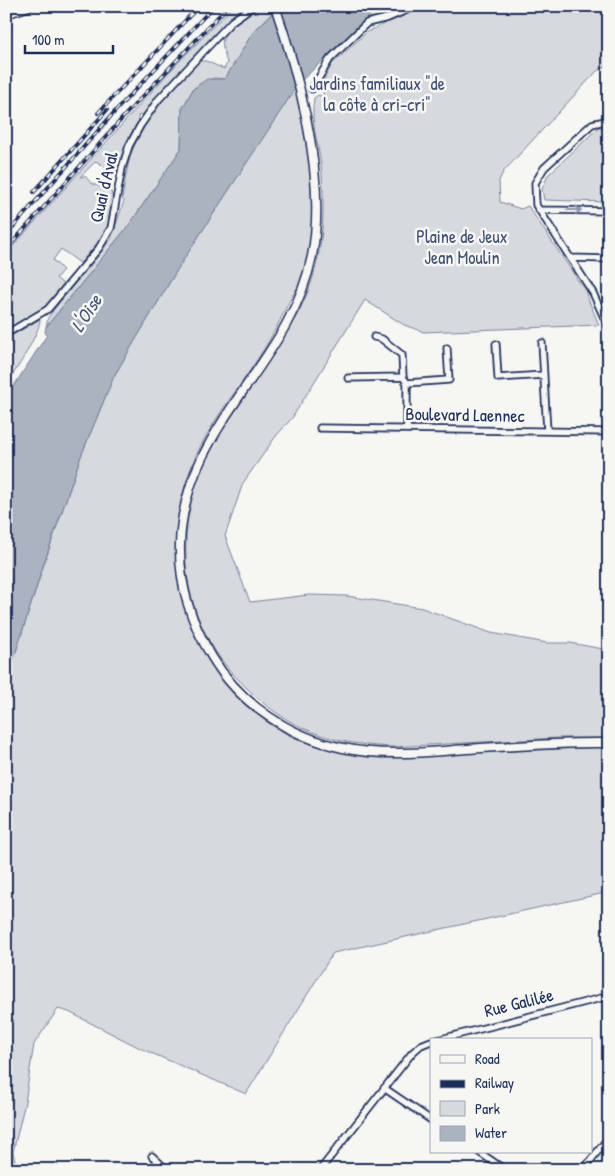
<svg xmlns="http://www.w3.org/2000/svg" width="615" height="1176" font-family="'Patrick Hand',sans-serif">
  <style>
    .green { fill: #d6d9dd; stroke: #78849e }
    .water { fill: #abb2c0; stroke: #717e99 }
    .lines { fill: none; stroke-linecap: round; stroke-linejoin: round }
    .street-casing { stroke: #1b2f5e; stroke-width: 9 }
    .secondary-casing { stroke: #1b2f5e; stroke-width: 11 }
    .street { stroke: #f6f6f2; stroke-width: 5.5 }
    .secondary { stroke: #f6f6f2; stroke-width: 8 }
    .rail-casing { stroke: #1b2f5e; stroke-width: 4 }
    .rail { stroke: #f6f6f2; stroke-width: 2; stroke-dasharray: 5.5; stroke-linecap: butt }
    .oneway { stroke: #8892a8 }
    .labels { text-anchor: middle; stroke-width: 5; stroke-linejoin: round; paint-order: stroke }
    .park-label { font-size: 18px; fill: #405177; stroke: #f6f6f2 }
    .street-label { font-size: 18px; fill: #1b2f5e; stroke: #f6f6f2 }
    .water-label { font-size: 19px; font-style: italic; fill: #46567b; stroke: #f6f6f2 }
  </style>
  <rect width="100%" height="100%" fill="#f6f6f2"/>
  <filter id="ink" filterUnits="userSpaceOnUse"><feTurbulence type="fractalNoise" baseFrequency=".02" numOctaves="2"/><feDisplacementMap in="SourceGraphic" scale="10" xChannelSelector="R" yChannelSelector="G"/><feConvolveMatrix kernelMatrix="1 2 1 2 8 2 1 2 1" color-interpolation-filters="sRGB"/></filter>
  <g filter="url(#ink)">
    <!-- green -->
    <path class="green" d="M233 6H246L239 9 175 77 144 114 138 116 139 123 117 171 109 170 96 161 80 177 85 176C88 179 90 183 93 184 98 187 108 186 111 192 121 219 97 244 80 263L61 249 53 260 63 270 56 278 63 284 45 309 6 329V254L170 71Z
      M269 6 272 13 253 32 225 79 214 78 201 83 193 89 182 109 181 149 129 225 46 327 48 318 54 309 111 239 124 201 122 199C125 182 127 163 134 146 149 113 174 86 200 61H206L224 69 227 63C225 54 220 44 224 36 231 21 253 6 269 6Z
      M375 6H416L393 12 359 27 355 26Z
      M421 6H609V65L597 71 503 172 499 181 500 202 521 209 528 206 584 289 599 325 424 332 404 325 365 300 292 418 276 436 243 483 225 536 250 602 309 595 347 596 422 608 491 633 547 643H570L609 650V738H557L391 747C320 743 280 725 232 673 206 644 188 602 186 563 182 474 222 428 270 359 287 333 304 307 313 277 324 241 325 203 321 165 318 142 310 121 314 98L318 95 324 97 321 85 332 64 367 32Z
      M296 92C307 150 324 214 304 272 301 283 294 293 289 302 279 323 268 344 255 363 234 395 210 423 195 458 176 502 174 542 184 588 186 600 188 613 192 624 210 677 257 727 311 744 338 752 365 755 393 756L609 747V892L333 953 246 1094 142 1049 69 1012 58 1009 34 1044 25 1102 13 1152 15 1161 34 1170H6V683L44 564 81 456 114 376 180 265 286 102Z
      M599 127H604V202L544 200 542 189 548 175Z
      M40 319C41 330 14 376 6 383V335L15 334Z"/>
    <!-- water -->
    <path class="water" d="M280 6H380L299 83 180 265 114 376 81 456 44 563 6 683V398L47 335 45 332 46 327 129 225 181 149 182 109 193 89 207 79H225L253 32Z"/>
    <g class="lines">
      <defs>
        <path id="street" d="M312 89 330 59 367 23 388 18 416 6
          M609 120 592 124 544 168 535 183 536 205 593 293 609 329
          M539 210 609 211
          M570 258 609 259
          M6 334 48 309 99 248 111 228 122 168 129 146 140 126 158 100 232 21 253 6
          M374 337 382 339 402 355 403 377 407 383V429
          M542 343 547 431
          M496 344 498 378 544 375
          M348 378 403 377
          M407 383 449 380 447 348
          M320 428 609 432
          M437 1040 609 996
          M384 1088 431 1120
          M479 1152 505 1170
          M152 1156 167 1170
          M320 1170 412 1053 421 1045 431 1041
          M583 1170 609 1137"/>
        <path id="secondary" d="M275 6C300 79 327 179 312 256 290 366 183 425 180 545 179 585 191 623 212 657 240 704 290 737 343 748 384 757 426 752 467 749 515 746 561 742 609 743
          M6 14 29 6"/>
      </defs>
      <!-- street casing -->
      <use href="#street" class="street-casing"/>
      <!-- secondary casing -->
      <use href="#secondary" class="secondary-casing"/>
      <!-- street -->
      <use href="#street" class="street"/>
      <!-- secondary -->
      <use href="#secondary" class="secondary"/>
      <defs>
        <path id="rail" d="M98 113 199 6
          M34 192 107 110
          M6 235 119 107 214 6
          M6 250 127 113 228 6"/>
      </defs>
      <!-- rail casing -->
      <use href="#rail" class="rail-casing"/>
      <!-- rail -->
      <use href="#rail" class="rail"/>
    </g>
    <!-- one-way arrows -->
    <defs><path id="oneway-shaft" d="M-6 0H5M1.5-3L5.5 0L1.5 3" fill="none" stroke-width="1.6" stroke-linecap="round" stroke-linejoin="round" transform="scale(1.25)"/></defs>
    <use class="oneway" href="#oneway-shaft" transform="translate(574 210)"/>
  </g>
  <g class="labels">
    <!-- park labels -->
    <g class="park-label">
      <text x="377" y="90">Jardins familiaux "de<tspan x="377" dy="21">la côte à cri-cri"</tspan></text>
      <text x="462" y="243">Plaine de Jeux<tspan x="462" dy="21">Jean Moulin</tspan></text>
    </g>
    <!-- street labels -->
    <g class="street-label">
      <text transform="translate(104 187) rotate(-77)" y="6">Quai d'Aval</text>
      <text transform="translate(465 415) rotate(1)" y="6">Boulevard Laennec</text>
      <text transform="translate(519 1003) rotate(-14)" y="6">Rue Galilée</text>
    </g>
    <!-- water labels -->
    <g class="water-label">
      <text transform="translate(86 313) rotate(-57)" y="7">L'Oise</text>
    </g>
  </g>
  <!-- margin -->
  <rect width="615" height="1176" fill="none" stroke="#f6f6f2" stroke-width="25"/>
  <rect x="12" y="12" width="590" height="1151" fill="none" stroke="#1b2f5e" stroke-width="2" filter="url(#ink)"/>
  <!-- legend -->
  <rect x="430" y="1038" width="162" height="115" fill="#f6f6f2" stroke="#9ea6b7"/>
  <rect x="440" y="1055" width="25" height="8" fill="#f6f6f2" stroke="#9ea6b7"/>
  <text x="475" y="1064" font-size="15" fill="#1b2f5e">Road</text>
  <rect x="440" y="1080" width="25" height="8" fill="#1b2f5e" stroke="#9ea6b7"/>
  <text x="475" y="1088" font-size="15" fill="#1b2f5e">Railway</text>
  <rect x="440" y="1101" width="25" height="15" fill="#d6d9dd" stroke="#9ea6b7"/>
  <text x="475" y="1114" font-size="15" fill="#1b2f5e">Park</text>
  <rect x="440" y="1126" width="25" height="15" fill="#abb2c0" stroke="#9ea6b7"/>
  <text x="475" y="1138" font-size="15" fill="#1b2f5e">Water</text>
  <!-- scale -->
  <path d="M25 45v8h88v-8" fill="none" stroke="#1b2f5e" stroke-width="2.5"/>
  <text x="32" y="45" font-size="15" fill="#1b2f5e" stroke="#f6f6f2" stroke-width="4" paint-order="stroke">100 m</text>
</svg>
